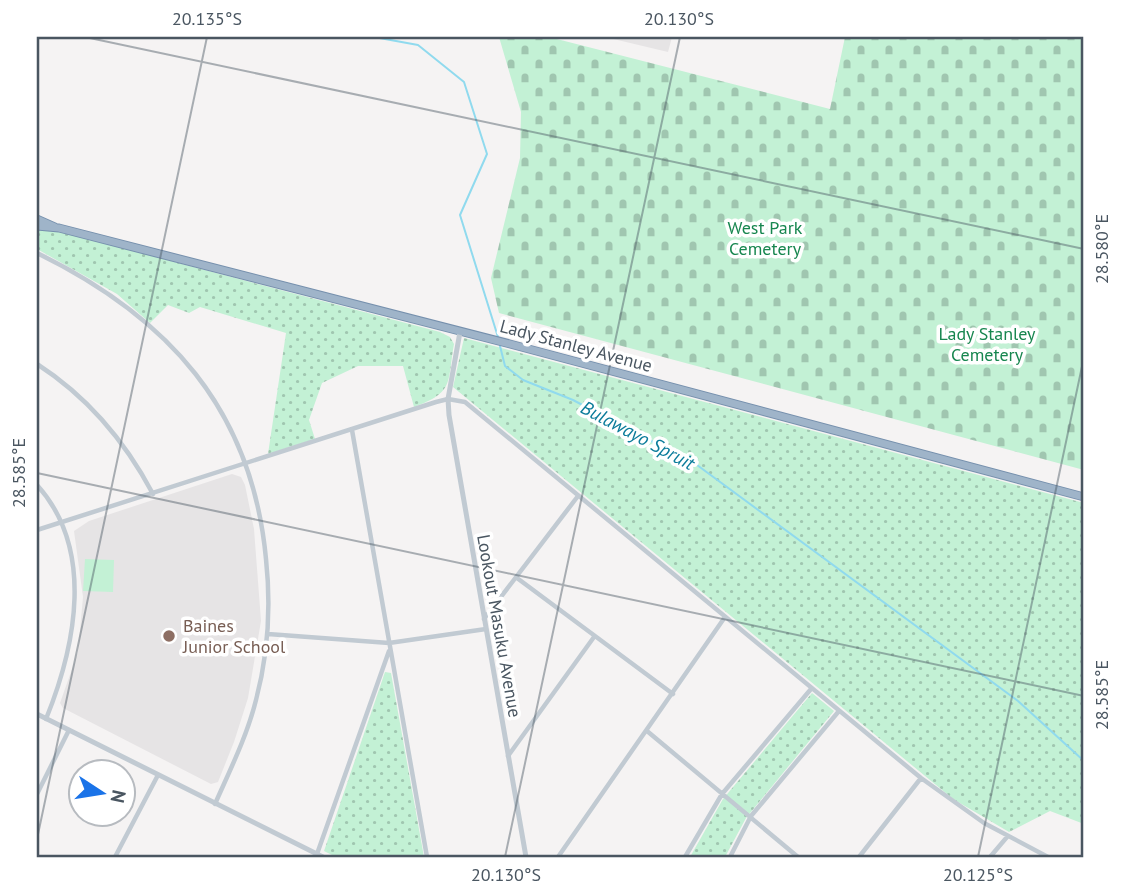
<svg xmlns="http://www.w3.org/2000/svg" width="1121" height="894" font-family="'PT Sans',sans-serif">
  <style>
    .education { fill: #e6e4e5 }
    .grass { fill: url(#grass-dots) }
    .cemetery { fill: url(#cemetery-stones) }
    .pitch { fill: #c3f1d5 }
    .lines { fill: none; stroke-linecap: round; stroke-linejoin: round }
    .stream { stroke: #90daee; stroke-width: 2 }
    .trunk-casing { stroke: #7690ad; stroke-width: 9 }
    .minor { stroke: #c1cad2; stroke-width: 4.5 }
    .tertiary { stroke: #c1cad2; stroke-width: 5 }
    .trunk { stroke: #9fb4c9; stroke-width: 7 }
    .ticks { fill: none; stroke: #4a5661; stroke-width: 2; stroke-opacity: 0.45 }
    .education-dot { fill: #8d6e63; stroke: #fff; stroke-width: 2.5 }
    .labels { text-anchor: middle; stroke-width: 7; stroke-linejoin: round; paint-order: stroke }
    .park-label { font-size: 18px; fill: #17864f; stroke: #fff }
    .street-label { font-size: 18px; fill: #4a5661; stroke: #fff }
    .education-label { font-size: 18px; fill: #785e54; stroke: #fff; text-anchor: start }
    .water-label { font-size: 19px; font-style: italic; fill: #0c7c9b; stroke: #fff }
    .neatline { fill: none; stroke: #4a5661; stroke-width: 2.5 }
    .ticks-label { font-size: 18px; text-anchor: middle; fill: #4a5661 }
  </style>
  <defs>
    <pattern id="grass-dots" width="8" height="8" patternUnits="userSpaceOnUse" patternTransform="scale(1.75)"><rect width="8" height="8" fill="#c3f1d5"/><path d="M2 2h.1M6 6h.1" fill="none" stroke="#a0c6b0" stroke-width="1.8" stroke-linecap="round"/></pattern>
    <pattern id="cemetery-stones" width="16" height="16" patternUnits="userSpaceOnUse" patternTransform="scale(1.75)"><rect width="16" height="16" fill="#c3f1d5"/><path d="M2 7V4a2 2 0 0 1 4 0v3zM10 15v-3a2 2 0 0 1 4 0v3z" fill="#a0c6b0"/></pattern>
  </defs>
  <rect width="100%" height="100%" fill="#f5f3f3"/>
  <!-- education -->
  <path class="education" d="M605 37H672L668 52Z
    M232 474 241 477 245 485 254 529 261 621 248 698 234 742 218 782 211 784 63 708 60 703 78 652 83 597 74 531 89 521Z"/>
  <!-- grass -->
  <path class="grass" d="M37 230 61 232 440 332 450 337 454 344C447 383 455 392 414 407L403 366H358L322 383 309 420 315 439 268 454 286 333 200 307 189 313 168 305 150 323 117 294 37 249Z
    M464 338 1084 503V824L1050 811 1009 832 953 799 453 387Z
    M385 672 391 673 424 857H336L324 851Z
    M812 693 834 711 746 818 725 857H690L723 799Z"/>
  <!-- cemetery -->
  <path class="cemetery" d="M499 37H549L830 109 845 37H1084V470L499 313 491 278 520 158 521 112Z"/>
  <!-- pitch -->
  <path class="pitch" d="M85 559 114 560 113 592 83 591Z"/>
  <g class="lines">
    <!-- stream -->
    <path class="stream" d="M374 37 418 45 464 82 487 154 460 215 498 337
      M500 346 505 366 523 380 573 400 697 465 1018 701 1084 761"/>
    <defs>
      <path id="trunk" d="M37 219 55 227
        M37 226 59 228 510 344 1084 497"/>
    </defs>
    <!-- trunk casing -->
    <use href="#trunk" class="trunk-casing"/>
    <!-- minor -->
    <path class="minor" d="M37 253C168 317 252 409 266 559 271 606 268 655 256 700 247 736 230 770 215 804
      M37 364C88 397 125 441 153 494
      M352 430 427 857
      M37 485C95 549 76 645 46 719
      M37 530 436 402 448 399 465 402 921 778 984 823 1048 857
      M517 578 673 694
      M484 619 578 496
      M268 634 389 643 486 629
      M647 731 798 857
      M508 756 594 637
      M37 794 69 730
      M317 854 389 651
      M115 857 158 775
      M558 857 725 617
      M685 857 722 794 811 689
      M730 857 751 816 839 711
      M859 857 921 778
      M990 857 1007 837"/>
    <!-- tertiary -->
    <path class="tertiary" d="M460 332 448 399 449 415 526 857
      M37 714 323 857"/>
    <!-- trunk -->
    <use href="#trunk" class="trunk"/>
  </g>
  <!-- ticks -->
  <path class="ticks" d="M85 37 1084 249M37 473 1084 696M37 839 207 37M505 857 680 37M978 857 1084 357"/>
  <!-- markers -->
  <circle class="education-dot" cx="169" cy="636" r="7"/>
  <g class="labels">
    <!-- park labels -->
    <g class="park-label">
      <text x="765" y="234">West Park<tspan x="765" dy="21">Cemetery</tspan></text>
      <text x="987" y="340">Lady Stanley<tspan x="987" dy="21">Cemetery</tspan></text>
    </g>
    <!-- street labels -->
    <g class="street-label">
      <text transform="translate(576 346) rotate(15)" y="6">Lady Stanley Avenue</text>
      <text transform="translate(499 626) rotate(80)" y="6">Lookout Masuku Avenue</text>
    </g>
    <!-- education labels -->
    <g class="education-label">
      <text x="183" y="632">Baines<tspan x="183" dy="21">Junior School</tspan></text>
    </g>
    <!-- water labels -->
    <g class="water-label">
      <text transform="translate(638 435) rotate(28)" y="7">Bulawayo Spruit</text>
    </g>
  </g>
  <!-- border -->
  <rect width="1121" height="894" fill="none" stroke="#ffffff" stroke-width="77"/>
  <!-- north arrow -->
  <g transform="translate(102 793) rotate(102)"><circle r="33" fill="#ffffff" stroke="#b7bbc0" stroke-width="2"/>
  <path d="M0-5L12 26L0 18L-12 26Z" fill="#1a73e8"/>
  <text y="-10" font-size="19" font-weight="bold" text-anchor="middle" fill="#4a5661">N</text>
  </g>
  <rect x="38" y="38" width="1044" height="818" class="neatline"/>
  <g class="ticks-label">
    <text x="207" y="25">20.135°S</text>
    <text x="679" y="25">20.130°S</text>
    <text transform="translate(1102 249) rotate(-90)" y="6">28.580°E</text>
    <text transform="translate(19 473) rotate(-90)" y="6">28.585°E</text>
    <text transform="translate(1102 695) rotate(-90)" y="6">28.585°E</text>
    <text x="506" y="881">20.130°S</text>
    <text x="978" y="881">20.125°S</text>
  </g>
</svg>
